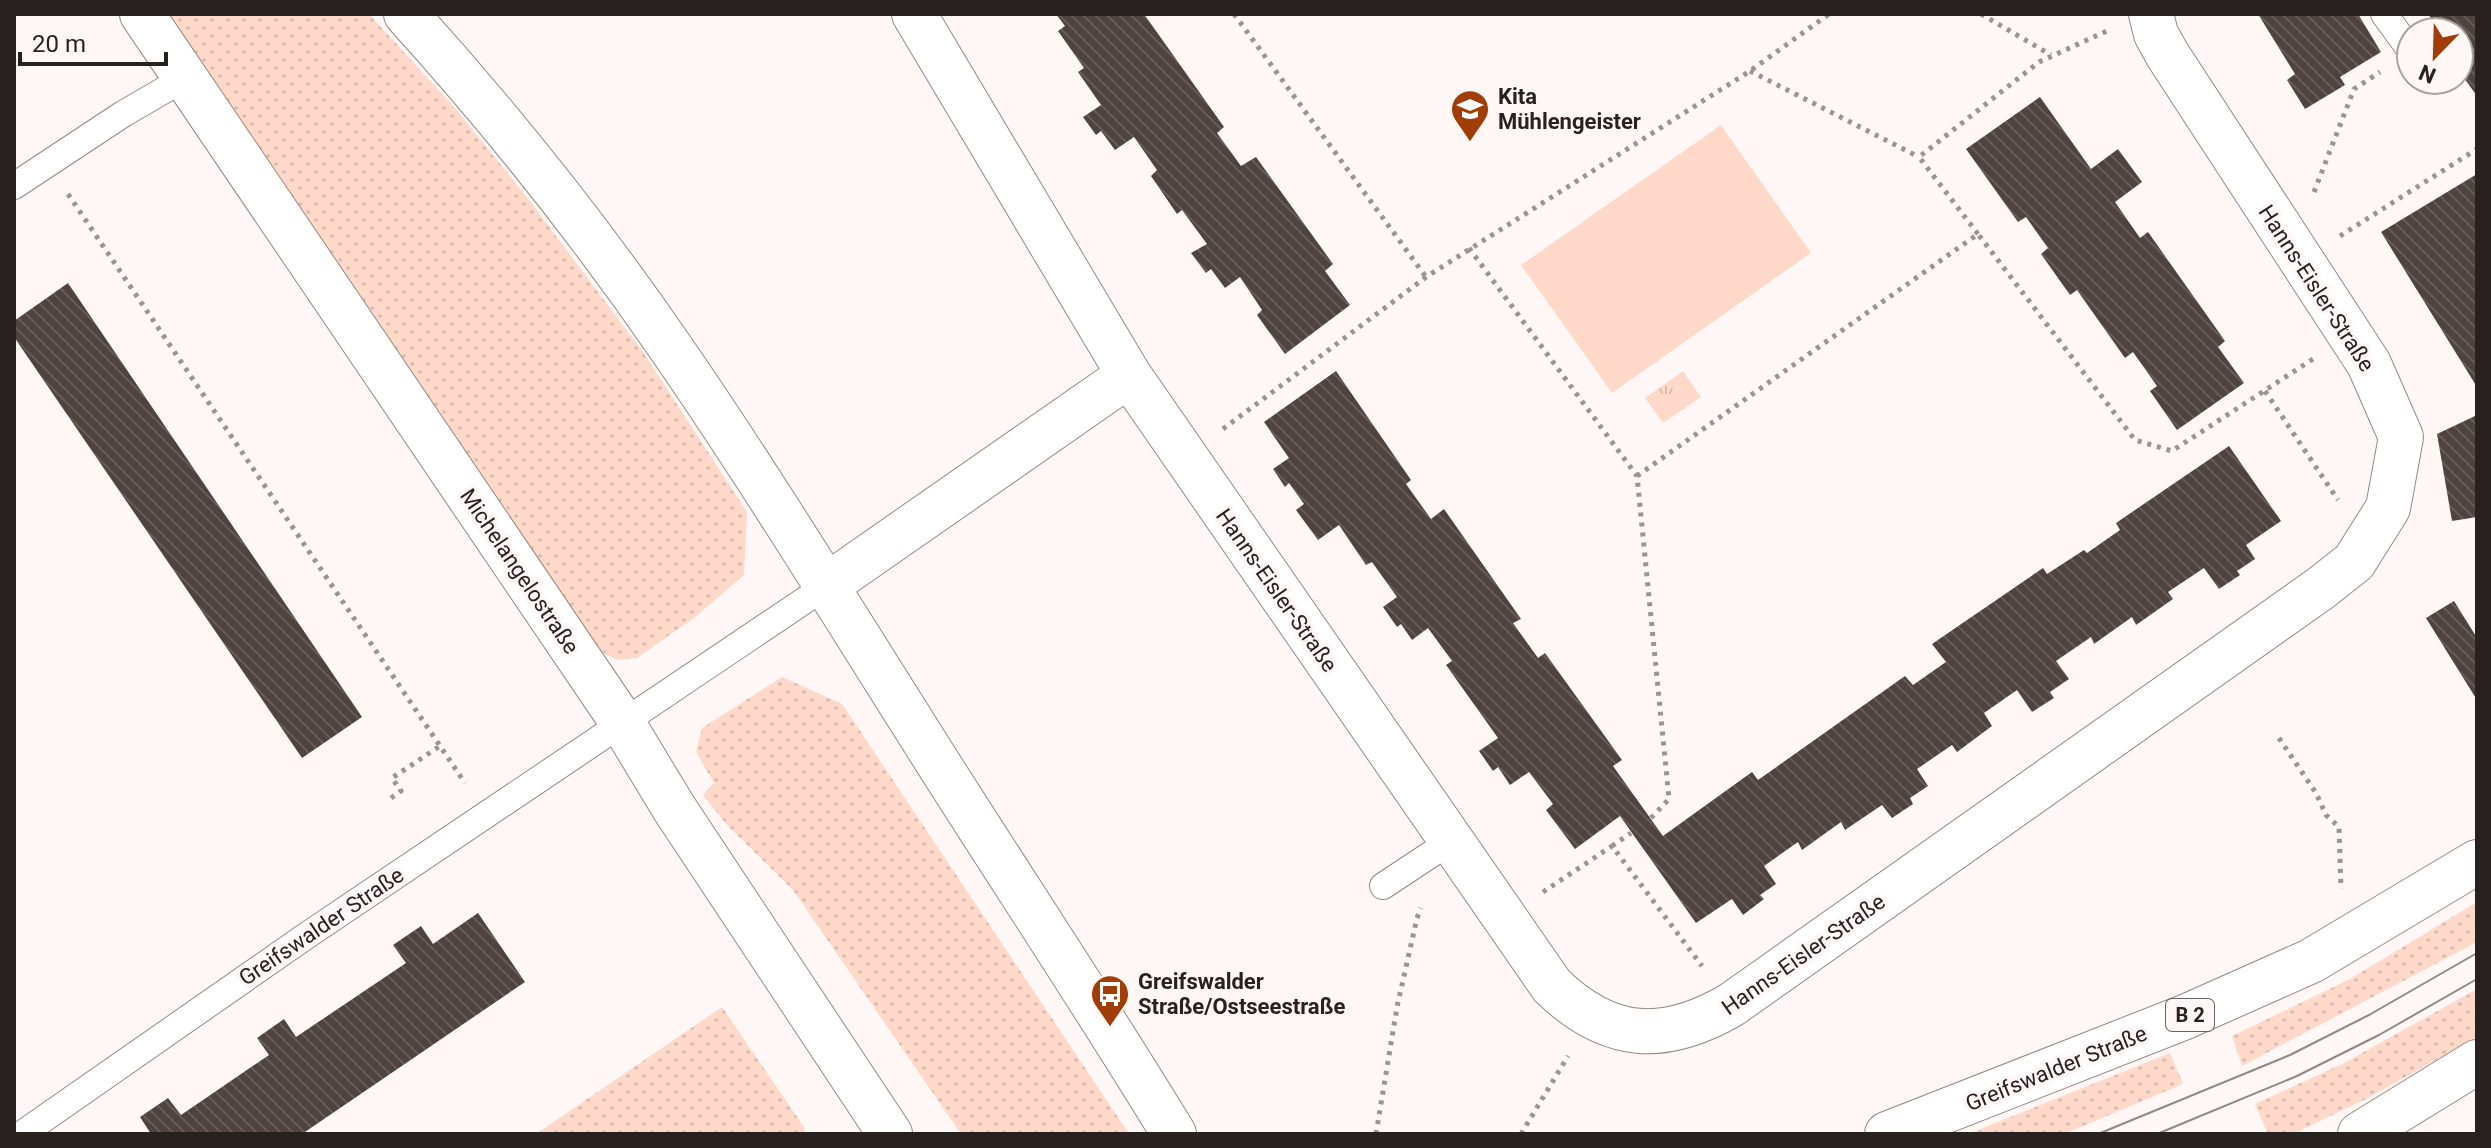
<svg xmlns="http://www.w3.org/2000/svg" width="2491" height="1148" font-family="Roboto,sans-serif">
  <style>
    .grass { fill: url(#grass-dots) }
    .park { fill: url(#park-tufts) }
    .pitch { fill: #fed9ca }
    .building { fill: url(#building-back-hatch) }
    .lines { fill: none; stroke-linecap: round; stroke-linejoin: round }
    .lane-casing { stroke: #968983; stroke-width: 28 }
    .street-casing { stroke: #968983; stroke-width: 46 }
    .secondary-casing { stroke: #968983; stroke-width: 46 }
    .primary-casing { stroke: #968983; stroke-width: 46 }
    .path { stroke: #9a9492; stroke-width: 5; stroke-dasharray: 4 6; stroke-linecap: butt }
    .lane { stroke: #fff; stroke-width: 26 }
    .street { stroke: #fff; stroke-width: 44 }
    .secondary { stroke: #fff; stroke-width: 44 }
    .primary { stroke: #fff; stroke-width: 44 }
    .tram { stroke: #8e8886; stroke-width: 2 }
    .labels { text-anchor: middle; stroke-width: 8; stroke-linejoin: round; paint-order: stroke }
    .shield { fill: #fef7f5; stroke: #686260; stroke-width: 2 }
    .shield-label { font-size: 20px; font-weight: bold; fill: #272220 }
    .poi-label { font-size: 22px; font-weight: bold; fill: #272220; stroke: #fef7f5; text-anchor: start }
    .street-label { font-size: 22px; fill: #272220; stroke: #fef7f5 }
  </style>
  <defs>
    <pattern id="grass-dots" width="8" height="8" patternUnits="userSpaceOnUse" patternTransform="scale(2)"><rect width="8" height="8" fill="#fed9ca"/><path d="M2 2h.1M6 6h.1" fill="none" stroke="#dabaad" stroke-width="1.8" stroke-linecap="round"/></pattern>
    <pattern id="park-tufts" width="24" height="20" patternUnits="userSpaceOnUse" patternTransform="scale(2)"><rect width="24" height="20" fill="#fed9ca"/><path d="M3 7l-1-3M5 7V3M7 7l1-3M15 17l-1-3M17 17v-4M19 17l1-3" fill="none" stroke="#dabaad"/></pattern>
    <pattern id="building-back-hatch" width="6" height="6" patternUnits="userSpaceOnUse" patternTransform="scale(2)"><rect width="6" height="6" fill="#4f433f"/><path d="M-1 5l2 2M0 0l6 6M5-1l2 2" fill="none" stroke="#655b58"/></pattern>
  </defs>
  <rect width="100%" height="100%" fill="#fef7f5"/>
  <!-- grass -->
  <path class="grass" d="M167 14H369L455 108 526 196 643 352 747 512 744 575 694 618 637 658 618 660 605 654 596 645Z
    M782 677 842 704 1129 1134H961L793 890 727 825 703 795 714 783 696 752 702 728Z
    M2477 902V942L2242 1066 2232 1036 2350 979Z
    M2477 989V1037L2366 1099 2293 1134H2268L2255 1104 2344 1063Z
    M722 1007 804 1127 805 1134H536Z
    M2170 1053 2183 1084 2064 1134H1968Z"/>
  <!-- park -->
  <path class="park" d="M1683 371 1701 397 1663 423 1645 398Z"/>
  <!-- pitch -->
  <path class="pitch" d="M1721 125 1811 253 1612 393 1521 265Z"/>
  <!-- building -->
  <path class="building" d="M1056 14H1144L1224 127 1217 133 1241 166 1256 157 1333 264 1325 271 1350 305 1285 354 1257 315 1262 310 1240 277 1225 288 1211 269 1206 273 1191 253 1207 244 1182 210 1177 214 1151 176 1157 170 1134 137 1115 150 1101 131 1096 135 1083 117 1101 105 1078 72 1084 68 1058 31 1065 26Z
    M2258 14H2358L2381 52 2340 77 2345 85 2305 109 2287 80 2295 74Z
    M2428 14H2477V96L2459 71V32H2431L2427 26 2434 22Z
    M2040 97 2091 169 2118 149 2142 182 2115 202 2140 238 2148 232 2225 341 2218 347 2244 383 2177 430 2150 391 2157 386 2133 352 2125 358 2077 290 2070 295 2041 254 2048 248 2026 217 2018 222 1966 149Z
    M2477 174V387L2381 232Z
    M68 283 362 717 302 758 14 337V321Z
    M1336 371 1411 480 1406 484 1431 519 1444 509 1521 619 1513 623 1538 658 1545 653 1622 760 1613 766 1663 836 1752 772 1758 780 1905 676 1913 685 1946 662 1932 644 2043 568 2047 574 2084 550 2087 553 2120 530 2116 523 2229 446 2281 521 2246 545 2255 559 2237 571 2240 575 2219 589 2204 568 2168 592 2173 599 2136 625 2132 617 2094 644 2091 637 2056 661 2069 679 2050 692 2054 698 2032 712 2017 690 1984 713 1992 726 1957 752 1952 745 1917 769 1928 786 1910 798 1913 804 1892 818 1882 805 1845 830 1841 822 1802 850 1798 842 1764 866 1776 884 1760 895 1764 899 1743 915 1732 899 1696 923 1620 816 1575 849 1546 810 1553 804 1529 772 1510 785 1498 767 1493 771 1479 751 1498 738 1446 665 1452 661 1428 628 1412 640 1401 624 1397 627 1383 607 1397 597 1372 562 1366 565 1339 525 1318 540 1296 510 1304 504 1289 483 1285 487 1273 469 1289 458 1264 422Z
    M2477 415V517L2452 521 2437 434Z
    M2454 601 2477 638V700L2426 618Z
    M478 913 525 982 302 1134H151L140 1117 168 1098 181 1115 269 1055 257 1038 284 1019 296 1037 406 963 393 945 421 926 433 944Z"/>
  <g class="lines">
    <defs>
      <path id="lane" d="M2384 14 2411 51
        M14 186 123 114 185 78
        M1383 886 1451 841
        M22 1134 306 936 826 586"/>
      <path id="street" d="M914 14 1129 375 1552 986C1609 1041 1664 1044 1731 1005L2321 588 2354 562 2388 508 2401 437 2369 364 2167 54 2156 34 2151 14
        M826 586 1129 375"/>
      <path id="secondary" d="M142 14 622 722 674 808 890 1134
        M406 14C502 120 592 233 673 351 757 473 835 600 914 725 1000 862 1090 996 1174 1134"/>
      <path id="primary" d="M1887 1134 2185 1017 2311 961 2477 862
        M2360 1134 2477 1062"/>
    </defs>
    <!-- lane casing -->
    <use href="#lane" class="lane-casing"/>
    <!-- street casing -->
    <use href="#street" class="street-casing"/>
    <!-- secondary casing -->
    <use href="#secondary" class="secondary-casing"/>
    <!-- primary casing -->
    <use href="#primary" class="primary-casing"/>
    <!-- path -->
    <path class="path" d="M1234 14 1426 277
      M1981 14 2051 55
      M1750 71 1919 157
      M2314 192 2354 89 2380 72
      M68 194 465 783
      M1978 234 1919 157 2039 62 2109 30
      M2340 236 2477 149
      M1469 248 1637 476 1669 799 1651 818
      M2265 391 2338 500
      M1223 429 1426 277 1750 71 1829 14
      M1637 476 1978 234 2135 440 2172 451 2313 359
      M2279 738 2316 793 2326 815 2339 827 2341 889
      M391 798 401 791 392 778 440 746
      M1612 846 1631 833
      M1543 892 1612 846 1702 966
      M1376 1134 1397 1007 1417 918 1421 908
      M1521 1134 1568 1056"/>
    <!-- lane -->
    <use href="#lane" class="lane"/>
    <!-- street -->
    <use href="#street" class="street"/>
    <!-- secondary -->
    <use href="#secondary" class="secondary"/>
    <!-- primary -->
    <use href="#primary" class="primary"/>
    <!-- tram -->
    <path class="tram" d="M2098 1134 2290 1055 2369 1015 2477 953
      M2157 1134 2297 1076 2379 1035 2477 979"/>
  </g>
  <!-- icons -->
  <defs>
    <symbol id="school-pin" viewBox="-11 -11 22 30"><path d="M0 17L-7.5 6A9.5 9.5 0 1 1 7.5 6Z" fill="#a13d07" stroke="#fef7f5"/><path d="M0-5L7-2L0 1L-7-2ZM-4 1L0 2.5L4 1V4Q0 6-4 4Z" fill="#fff"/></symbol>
    <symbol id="bus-pin" viewBox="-11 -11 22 30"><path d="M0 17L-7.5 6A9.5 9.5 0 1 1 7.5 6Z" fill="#a13d07" stroke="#fef7f5"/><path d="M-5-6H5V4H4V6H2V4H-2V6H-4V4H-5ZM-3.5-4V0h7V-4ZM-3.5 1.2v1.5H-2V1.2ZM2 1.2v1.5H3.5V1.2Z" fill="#fff"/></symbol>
  </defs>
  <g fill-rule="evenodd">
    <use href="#school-pin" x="1448" y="87" width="44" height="60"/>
    <use href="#bus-pin" x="1088" y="972" width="44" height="60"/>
  </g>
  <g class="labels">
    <!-- shield labels -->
    <rect class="shield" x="2166" y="999" width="48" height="32" rx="6"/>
    <g class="shield-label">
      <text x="2190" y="1022">B 2</text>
    </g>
    <!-- poi labels -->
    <g class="poi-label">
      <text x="1498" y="104">Kita<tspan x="1498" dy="25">Mühlengeister</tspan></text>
      <text x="1138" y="989">Greifswalder<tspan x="1138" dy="25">Straße/Ostseestraße</tspan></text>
    </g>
    <!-- street labels -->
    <g class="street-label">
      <text transform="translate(2317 288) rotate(57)" y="8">Hanns-Eisler-Straße</text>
      <text transform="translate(520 571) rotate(56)" y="8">Michelangelostraße</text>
      <text transform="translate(1277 590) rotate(55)" y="8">Hanns-Eisler-Straße</text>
      <text transform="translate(321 926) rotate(-34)" y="8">Greifswalder Straße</text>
      <text transform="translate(1803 954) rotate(-35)" y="8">Hanns-Eisler-Straße</text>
      <text transform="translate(2056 1068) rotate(-22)" y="8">Greifswalder Straße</text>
    </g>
  </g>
  <!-- border -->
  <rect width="2491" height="1148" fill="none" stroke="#272220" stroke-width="32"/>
  <!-- north arrow -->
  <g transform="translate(2435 56) rotate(203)"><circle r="38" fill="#fef7f5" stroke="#a8a2a0" stroke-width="2"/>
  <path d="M0-6L14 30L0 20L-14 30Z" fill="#a13d07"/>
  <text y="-12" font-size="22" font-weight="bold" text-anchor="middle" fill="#272220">N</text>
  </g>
  <!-- scale -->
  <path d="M20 52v12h146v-12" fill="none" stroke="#272220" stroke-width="4"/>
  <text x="32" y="52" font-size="24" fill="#272220" stroke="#fef7f5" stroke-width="6" paint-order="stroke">20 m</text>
</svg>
